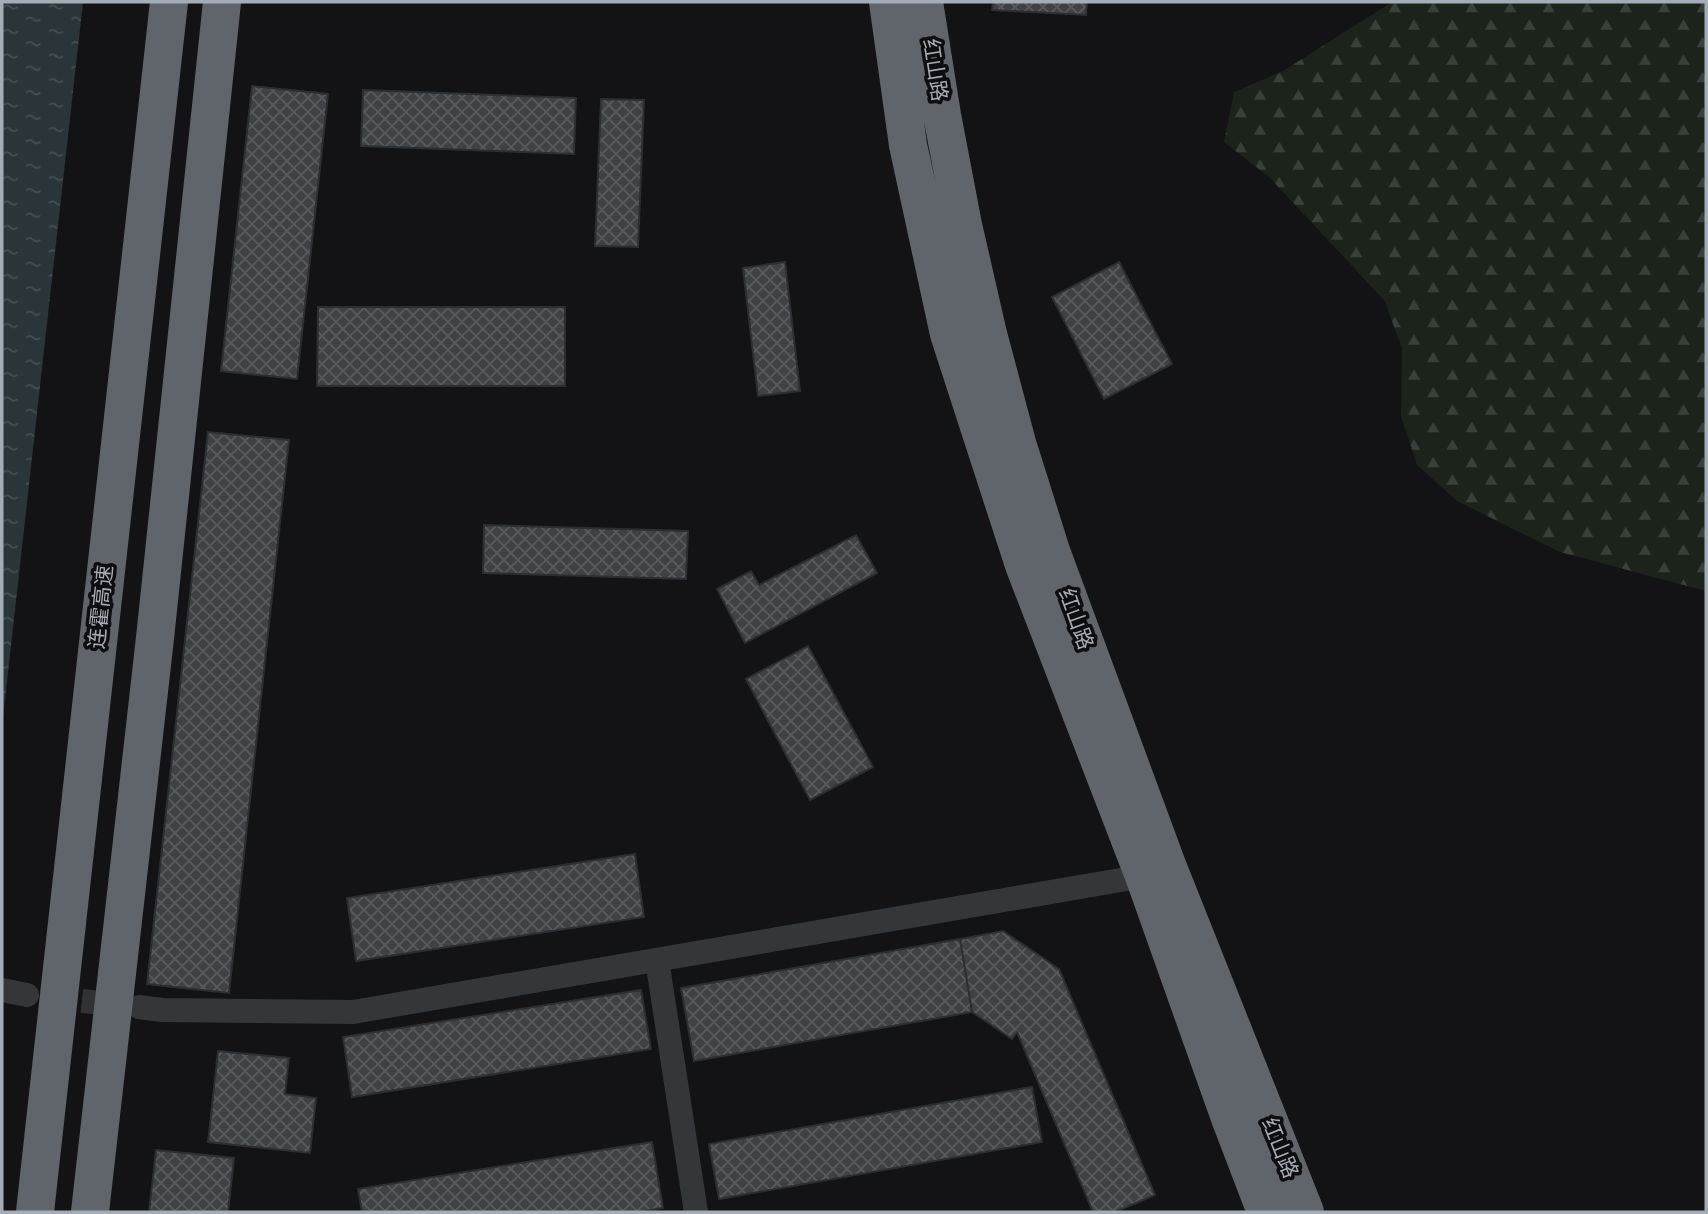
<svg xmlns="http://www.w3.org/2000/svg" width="1708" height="1214" font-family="'Alegreya Sans','Noto Sans SC',sans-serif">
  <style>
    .forest { fill: url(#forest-firs) }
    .water { fill: url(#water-ripples) }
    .building { fill: url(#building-cross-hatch); stroke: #2d2e31; stroke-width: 2 }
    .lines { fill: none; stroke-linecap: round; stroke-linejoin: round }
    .street-tunnel { stroke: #303235; stroke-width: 24; stroke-dasharray: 24 12; stroke-linecap: butt }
    .street { stroke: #34363a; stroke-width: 24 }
    .highway { stroke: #60656b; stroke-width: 38 }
    .labels { text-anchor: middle; stroke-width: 7; stroke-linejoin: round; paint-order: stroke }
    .street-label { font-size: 21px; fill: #a4adb6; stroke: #0e0e10 }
  </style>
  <defs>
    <pattern id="forest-firs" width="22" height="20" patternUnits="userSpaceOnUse" patternTransform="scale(1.75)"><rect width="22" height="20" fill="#1b231b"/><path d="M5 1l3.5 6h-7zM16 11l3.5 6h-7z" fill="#39403a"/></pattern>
    <pattern id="water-ripples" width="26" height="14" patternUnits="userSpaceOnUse" patternTransform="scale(1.75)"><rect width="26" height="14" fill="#293539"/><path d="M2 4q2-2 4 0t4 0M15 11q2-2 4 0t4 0" fill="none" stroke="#455053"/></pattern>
    <pattern id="building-cross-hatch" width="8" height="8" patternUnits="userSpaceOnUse" patternTransform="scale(1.75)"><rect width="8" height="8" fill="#3f4145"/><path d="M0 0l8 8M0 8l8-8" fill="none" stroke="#585a5e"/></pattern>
  </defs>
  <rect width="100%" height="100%" fill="#131315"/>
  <!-- forest -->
  <path class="forest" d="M1392 2H1706V591L1560 552 1457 501 1417 465 1401 416 1402 348 1384 300 1269 177 1224 142 1234 92 1283 71Z"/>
  <!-- water -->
  <path class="water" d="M2 2H83L2 726Z"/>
  <!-- building -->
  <path class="building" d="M993 2H1087L1086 15 992 10Z
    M252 86 328 94 297 379 221 371Z
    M363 90 576 98 574 154 361 146Z
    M601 99 644 100 638 247 595 246Z
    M785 262 800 391 758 396 743 268Z
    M1119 262 1172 364 1104 399 1052 297Z
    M318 307H565V386H317Z
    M208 432 289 440 229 993 147 984Z
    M484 525 688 531 686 579 483 573Z
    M856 535 877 573 745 643 717 589 751 571 759 585Z
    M808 646 873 767 810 800 746 679Z
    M635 854 644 917 356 961 347 898Z
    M1003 931 1059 969 1155 1195 1115 1212H1093L1017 1032 1012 1039 972 1012 960 939Z
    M960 939 972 1012 694 1061 681 988Z
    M641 990 651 1049 352 1097 343 1037Z
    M218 1051 289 1058 285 1094 316 1098 310 1153 208 1142Z
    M1032 1087 1042 1142 719 1199 709 1144Z
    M652 1142 663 1208 639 1212H362L358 1189Z
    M156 1150 234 1158 228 1212H149Z"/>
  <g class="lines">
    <!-- street-tunnel -->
    <path class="street-tunnel" d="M46 997 128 1006"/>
    <!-- street -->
    <path class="street" d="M657 960 696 1212
      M2 990 27 995
      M139 1007 162 1010 353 1012 1144 876"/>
    <!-- highway -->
    <path class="highway" d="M888 2 908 145 949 334 1024 565 1144 876 1230 1118 1266 1212
      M924 2 942 115 963 225 988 334 1017 443 1051 551 1167 865 1305 1212
      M35 1212 169 2
      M90 1212 155 638 222 2"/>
  </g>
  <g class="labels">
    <!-- street labels -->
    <g class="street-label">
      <text transform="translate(935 70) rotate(81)" y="7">红山路</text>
      <text transform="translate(101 607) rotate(-84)" y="7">连霍高速</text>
      <text transform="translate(1076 619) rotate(70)" y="7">红山路</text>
      <text transform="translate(1280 1148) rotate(68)" y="7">红山路</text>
    </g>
  </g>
  <!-- border -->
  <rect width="1708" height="1214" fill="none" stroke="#a4adb6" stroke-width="7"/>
</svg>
